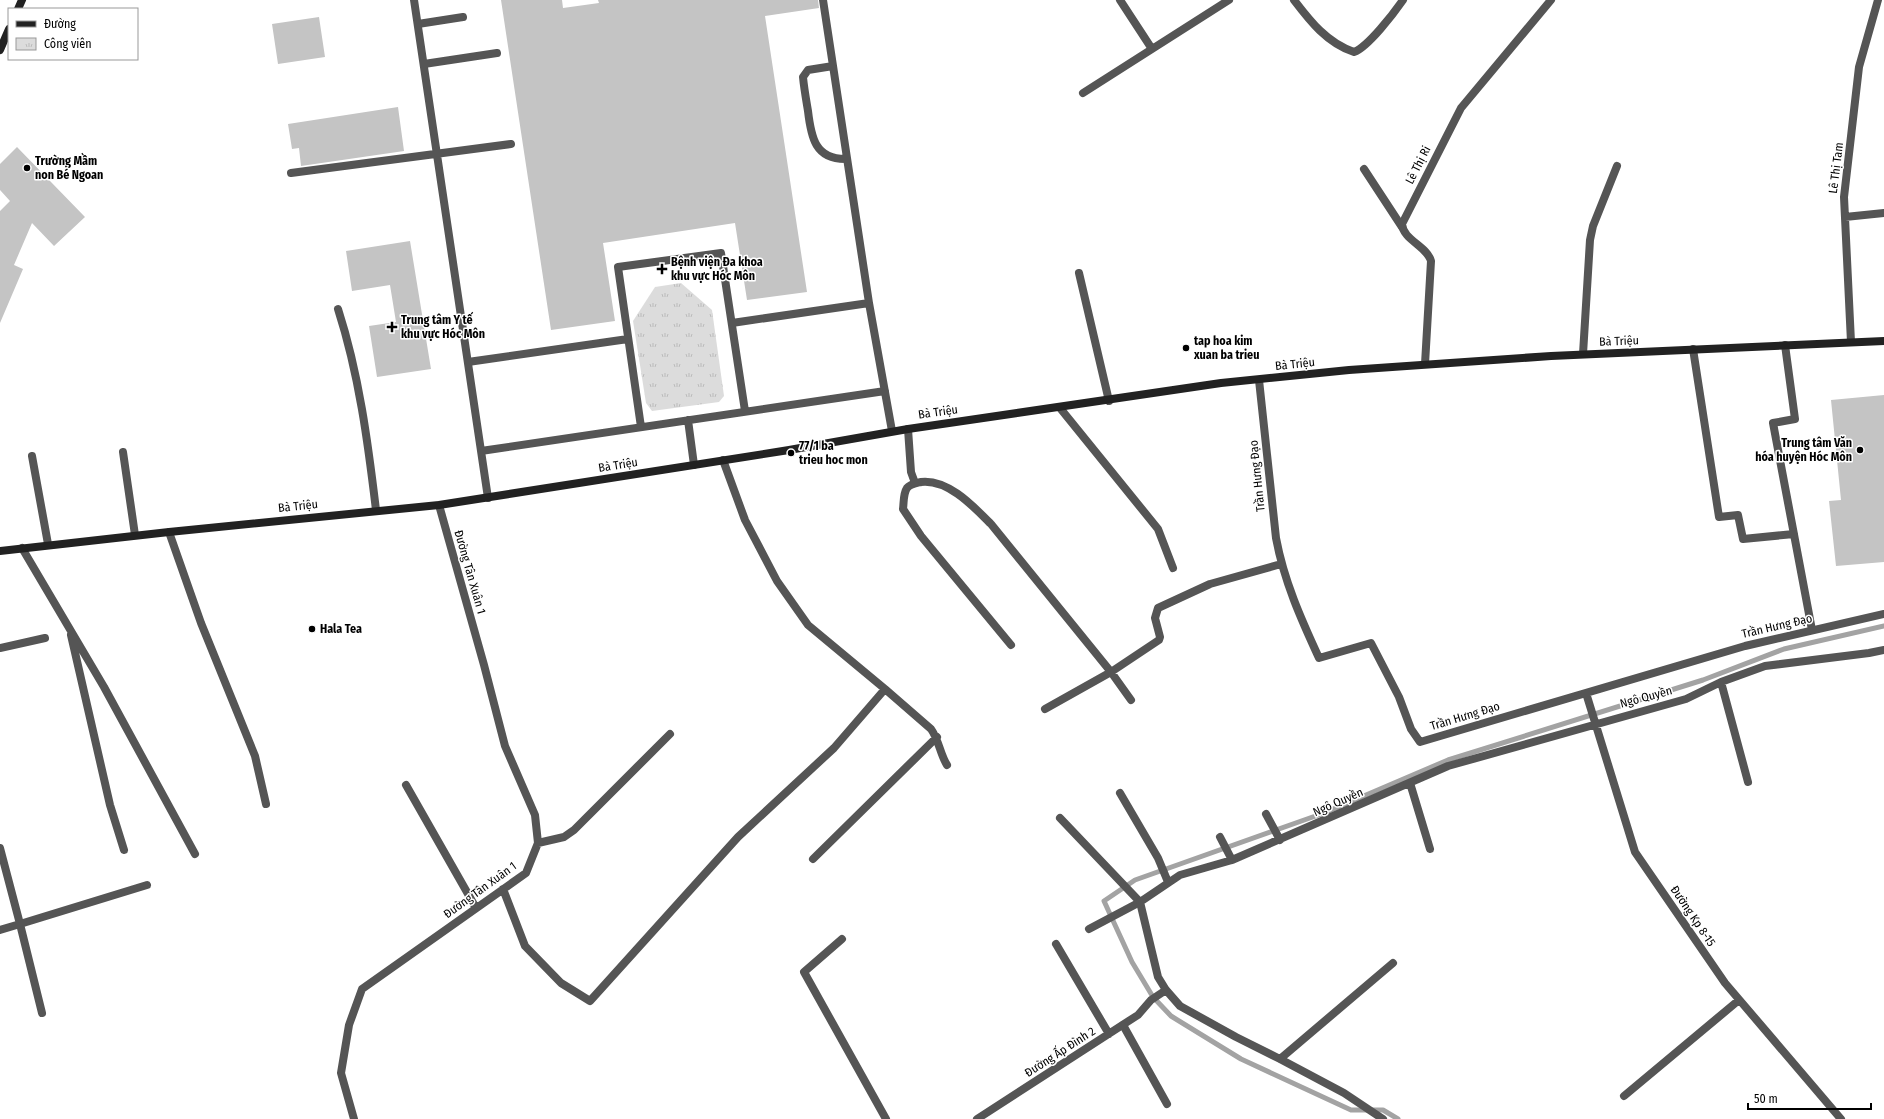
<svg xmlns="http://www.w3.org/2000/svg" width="1884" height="1119" font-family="'Fira Sans Condensed',sans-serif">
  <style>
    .park { fill: url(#park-tufts) }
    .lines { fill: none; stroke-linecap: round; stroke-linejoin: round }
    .stream { stroke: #a3a3a3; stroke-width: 5 }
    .building { fill: #c4c4c4 }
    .lane { stroke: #555; stroke-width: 8 }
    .street { stroke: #555; stroke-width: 8 }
    .secondary { stroke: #222; stroke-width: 8 }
    .poi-dot { fill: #000; stroke: #fff; stroke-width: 1.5 }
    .labels { text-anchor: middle; stroke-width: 3; stroke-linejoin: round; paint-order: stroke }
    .poi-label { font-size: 12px; font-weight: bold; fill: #000; stroke: #fff; text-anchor: start }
    .street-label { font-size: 12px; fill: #000; stroke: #fff }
  </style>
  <defs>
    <pattern id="park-tufts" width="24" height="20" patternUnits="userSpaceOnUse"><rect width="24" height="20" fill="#dcdcdc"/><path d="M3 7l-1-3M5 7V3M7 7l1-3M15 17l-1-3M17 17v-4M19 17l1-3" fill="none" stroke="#bbb"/></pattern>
  </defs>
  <rect width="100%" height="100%" fill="#fff"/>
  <!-- park -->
  <path class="park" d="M681 283 712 310 724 396 719 402 652 411 646 403 633 321 655 287Z"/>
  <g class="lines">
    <!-- stream -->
    <path class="stream" d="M1398 1119 1383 1110H1351L1241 1059 1171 1016 1153 997 1132 962 1104 901 1135 880 1324 813 1448 760 1703 680 1784 649 1884 626"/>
  </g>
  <!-- building -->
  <path class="building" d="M501 0H562L563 8 599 3 598 0H818L819 8 765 16 807 292 747 300 735 223 603 243 615 321 551 330Z
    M319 17 325 57 278 64 272 24Z
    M398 107 404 151 301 166 299 148 292 149 288 124Z
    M17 147 85 217 54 246 32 223 14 265 23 269 0 323V211L10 201 0 190V164Z
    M410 241 431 369 377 377 369 326 396 322 390 285 352 291 346 251Z
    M1884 395V562L1836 566 1829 501 1841 500 1831 400Z"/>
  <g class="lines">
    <!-- lane -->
    <path class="lane" d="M414 0 488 498
      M823 0 869 303 892 431
      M418 24 463 17
      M424 64 497 53
      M833 66 808 70 803 77C804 88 806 99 808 111 811 137 815 160 847 159
      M1364 169 1402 227
      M291 173 511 144
      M1079 273 1109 401
      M338 309C359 374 368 443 376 510
      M732 323 869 303
      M1785 345 1795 419 1773 423 1812 630
      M1693 349 1719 517 1738 515 1743 539 1794 534
      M468 362 628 339
      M688 420 694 465
      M641 427 618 267 721 253 745 411
      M481 451 885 391
      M22 548 104 687 195 854
      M71 635 110 805 124 850
      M1011 645 921 536 903 509C904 502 903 494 907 488 910 484 917 483 921 482 948 479 973 506 991 524L1111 672 1045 709
      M0 648 45 638
      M1060 818 1140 902 1089 929
      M0 848 20 924 0 930
      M42 1013 20 924 147 885
      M1123 1025 1167 1104"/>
    <!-- street -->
    <path class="street" d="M1120 0 1152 49
      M1294 0C1310 21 1327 43 1354 52 1368 47 1394 13 1403 0
      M1083 93 1229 0
      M1845 217 1884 213
      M1851 342 1844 197 1859 67 1878 0
      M1583 354 1590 240 1593 226 1617 166
      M1425 364 1431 261C1427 246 1403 240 1402 224L1461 108 1551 0
      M1259 380 1276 538C1284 581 1301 619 1319 658L1371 643 1399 697 1411 729 1420 742 1745 646 1884 614
      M1060 408 1158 529 1173 568
      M908 429 911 472 915 483
      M123 452 135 535
      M32 456 48 544
      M169 532 201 623 255 756 266 804
      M1721 682 1748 782
      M885 689 931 729C939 740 940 754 947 765
      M1586 693 1635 852 1725 983 1841 1119
      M1131 700 1111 672 1159 640 1160 637 1155 618 1158 608 1210 584 1281 564
      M1410 783 1430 849
      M406 785 476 908
      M1120 793 1158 858 1168 882
      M1266 814 1280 840
      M1220 837 1232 860
      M538 843 564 837 574 830 670 734
      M813 859 937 737
      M503 889 525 946 561 983 590 1001 738 837 834 748 885 689 808 625 777 581 745 520 723 460
      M842 939 804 972 886 1119
      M1056 944 1109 1034
      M1280 1059 1393 963
      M1624 1096 1739 1000
      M354 1119 341 1073 349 1025 362 989 526 873 538 843 535 815 505 746 484 665 439 505
      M977 1119 1138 1015 1151 1000 1166 990
      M1383 1119 1344 1093 1280 1059 1236 1037 1180 1006 1166 990 1158 977 1140 902 1180 875 1232 860 1448 766 1686 699 1721 682 1765 666 1869 653 1884 650"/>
    <!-- secondary -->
    <path class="secondary" d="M18 9 22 0
      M0 50 9 29
      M0 551 169 532 439 505 789 450 908 429 1221 383 1349 370 1551 356 1884 341"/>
  </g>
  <!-- markers -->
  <g class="poi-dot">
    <circle cx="27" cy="168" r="4"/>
    <path d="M660 263h4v4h4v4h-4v4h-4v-4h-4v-4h4z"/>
    <path d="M390 321h4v4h4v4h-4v4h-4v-4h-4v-4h4z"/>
    <circle cx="1186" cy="348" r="4"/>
    <circle cx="1860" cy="450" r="4"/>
    <circle cx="791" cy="453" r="4"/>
    <circle cx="312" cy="629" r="4"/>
  </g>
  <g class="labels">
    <!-- poi labels -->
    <g class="poi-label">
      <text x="35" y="165">Trường Mầm<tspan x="35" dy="14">non Bé Ngoan</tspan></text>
      <text x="671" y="266">Bệnh viện Đa khoa<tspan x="671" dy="14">khu vực Hóc Môn</tspan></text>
      <text x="401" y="324">Trung tâm Y tế<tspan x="401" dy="14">khu vực Hóc Môn</tspan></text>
      <text x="1194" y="345">tap hoa kim<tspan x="1194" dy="14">xuan ba trieu</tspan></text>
      <text x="1852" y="447" text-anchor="end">Trung tâm Văn<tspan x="1852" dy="14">hóa huyện Hóc Môn</tspan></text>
      <text x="799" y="450">77/1 ba<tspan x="799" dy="14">trieu hoc mon</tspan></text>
      <text x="320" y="633">Hala Tea</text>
    </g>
    <!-- street labels -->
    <g class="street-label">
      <text transform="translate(1418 165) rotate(-63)" y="4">Lê Thị Ri</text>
      <text transform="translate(1836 168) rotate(-83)" y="4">Lê Thị Tam</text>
      <text transform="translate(1619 341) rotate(-2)" y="4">Bà Triệu</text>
      <text transform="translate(1295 364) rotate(-6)" y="4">Bà Triệu</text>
      <text transform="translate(938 412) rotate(-8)" y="4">Bà Triệu</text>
      <text transform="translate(618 465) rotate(-9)" y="4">Bà Triệu</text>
      <text transform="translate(1257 476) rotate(-96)" y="4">Trần Hưng Đạo</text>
      <text transform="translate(298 506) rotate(-6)" y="4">Bà Triệu</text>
      <text transform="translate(470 572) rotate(74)" y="4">Đường Tân Xuân 1</text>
      <text transform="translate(1777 626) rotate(-13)" y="4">Trần Hưng Đạo</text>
      <text transform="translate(1646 697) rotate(-15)" y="4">Ngô Quyền</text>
      <text transform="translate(1465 716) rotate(-17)" y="4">Trần Hưng Đạo</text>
      <text transform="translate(1338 802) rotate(-24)" y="4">Ngô Quyền</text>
      <text transform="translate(480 890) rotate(-36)" y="4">Đường Tân Xuân 1</text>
      <text transform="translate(1693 916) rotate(56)" y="4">Đường Kp 8-15</text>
      <text transform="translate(1060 1052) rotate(-33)" y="4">Đường Ấp Đình 2</text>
    </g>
  </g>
  <!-- legend -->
  <rect x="8" y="8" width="130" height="52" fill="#ffffff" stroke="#999999"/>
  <rect x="16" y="21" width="20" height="6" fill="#222222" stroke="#999999"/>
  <text x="44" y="28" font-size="12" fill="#000000">Đường</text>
  <rect x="16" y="38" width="20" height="12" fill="url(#park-tufts)" stroke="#999999"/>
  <text x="44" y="48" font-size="12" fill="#000000">Công viên</text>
  <!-- scale -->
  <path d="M1748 1103v6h123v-6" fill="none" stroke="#000000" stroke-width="2"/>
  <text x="1754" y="1103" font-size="12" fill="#000000" stroke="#ffffff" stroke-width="3" paint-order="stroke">50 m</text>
</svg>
